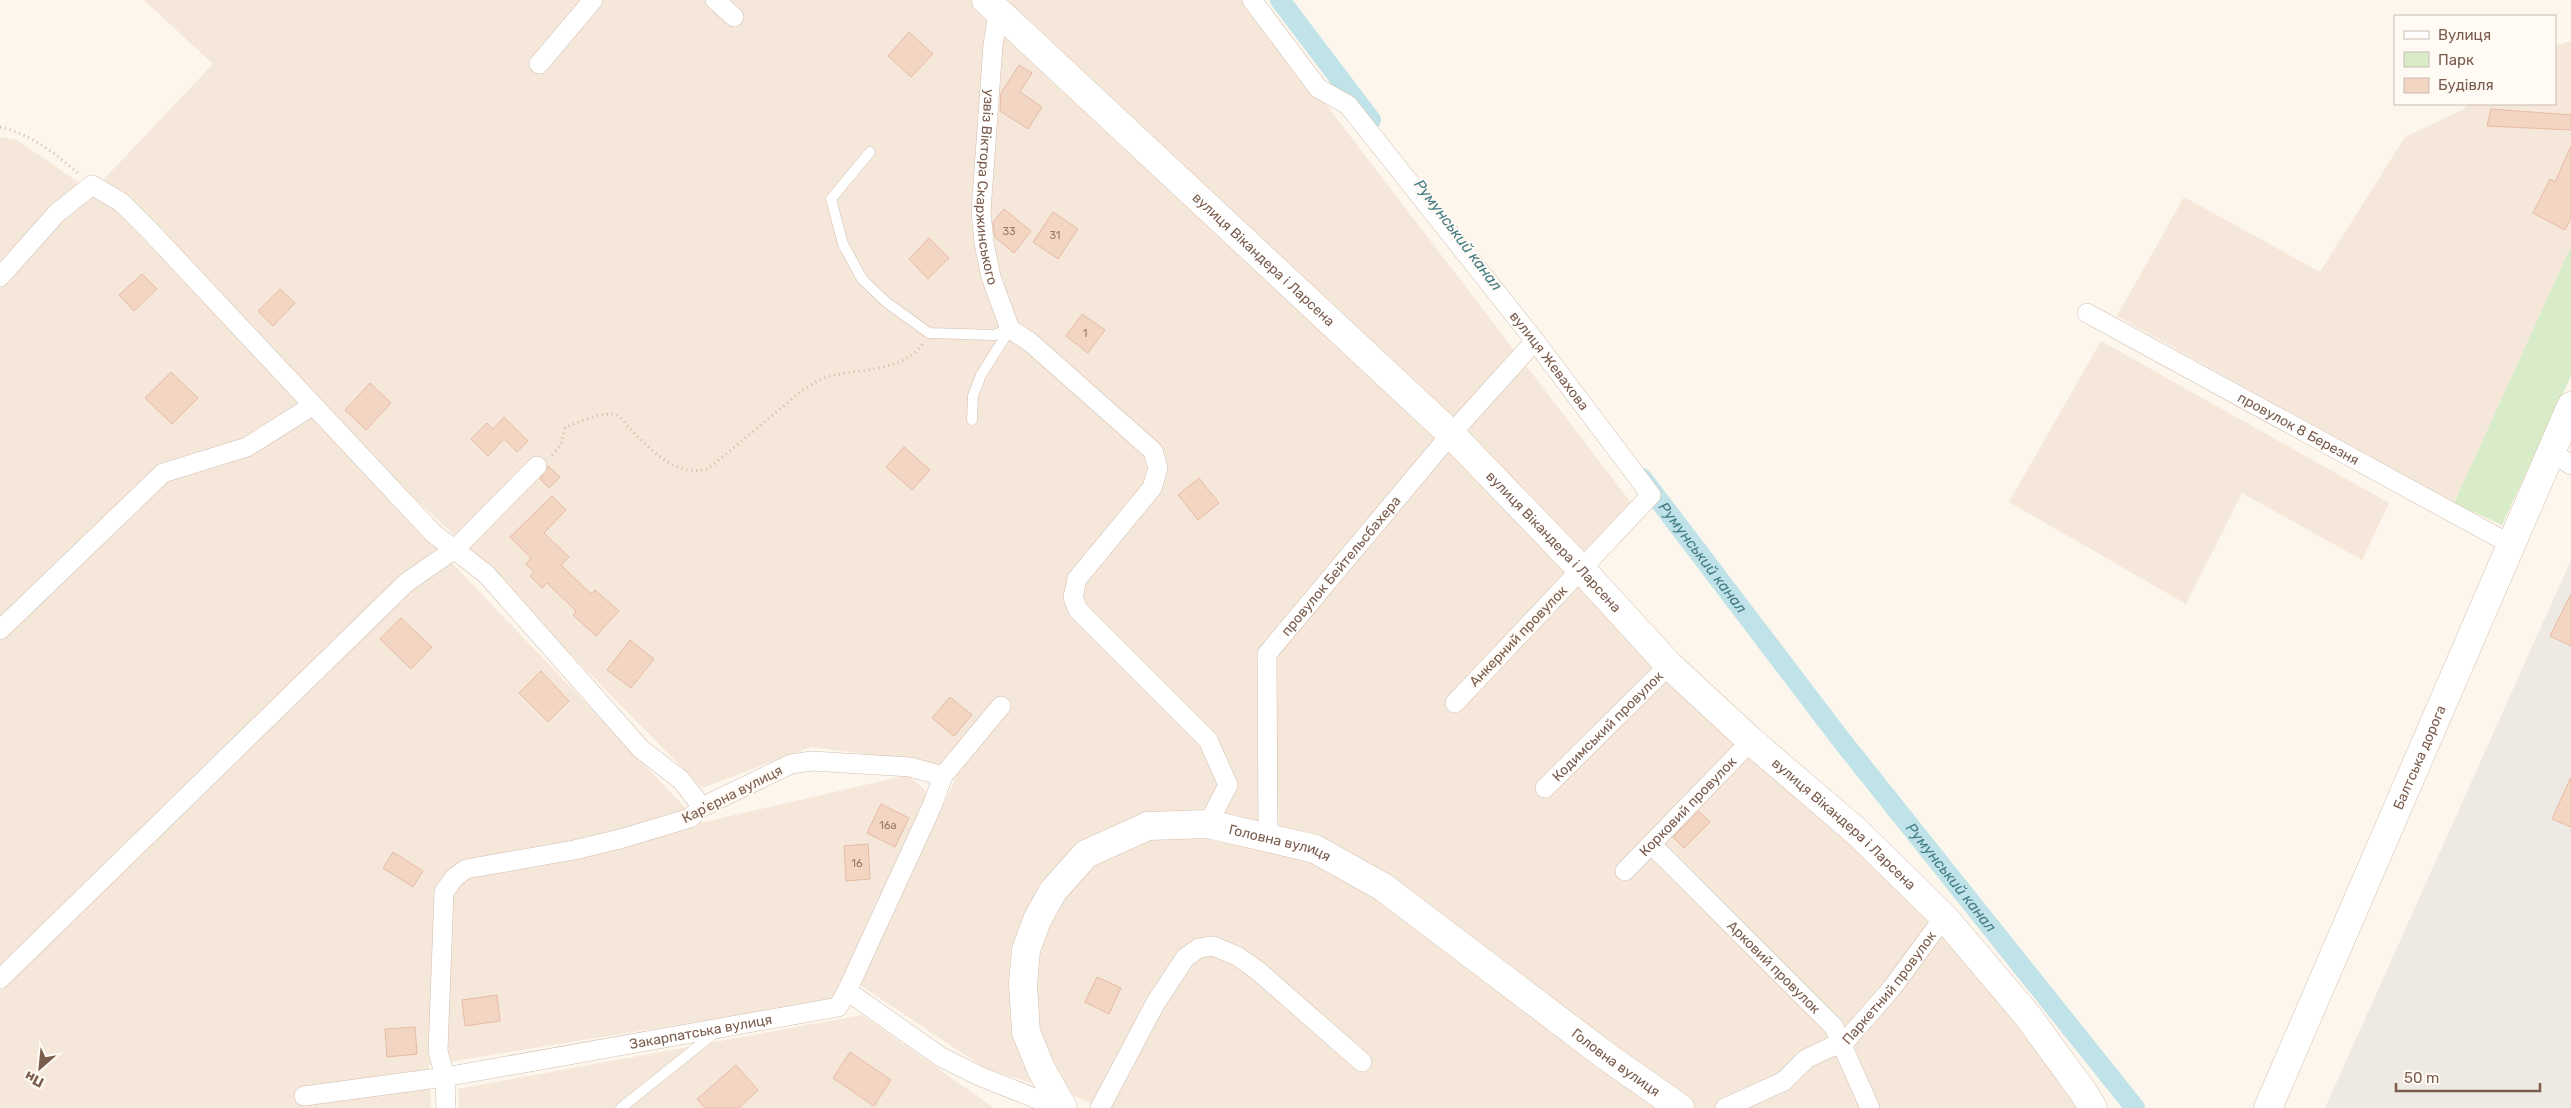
<svg xmlns="http://www.w3.org/2000/svg" width="2571" height="1108" font-family="Rubik,sans-serif">
  <style>
    .residential { fill: #f5e8da }
    .industrial { fill: #efe9e4 }
    .green { fill: #d8ecc9 }
    .lines { fill: none; stroke-linecap: round; stroke-linejoin: round }
    .canal { stroke: #bfe3e8; stroke-width: 20 }
    .building { fill: #f3d5c3; stroke: #e6bba3 }
    .lane-casing { stroke: #d1beb0; stroke-width: 11 }
    .street-casing { stroke: #d1beb0; stroke-width: 20 }
    .secondary-casing { stroke: #d6c0b0; stroke-width: 29 }
    .path { stroke: #d9b8a5; stroke-width: 3; stroke-dasharray: 1 4; stroke-linecap: butt }
    .lane { stroke: #fff; stroke-width: 10 }
    .street { stroke: #fff; stroke-width: 19 }
    .secondary { stroke: #fff; stroke-width: 28 }
    .labels { text-anchor: middle; stroke-width: 4.5; stroke-linejoin: round; paint-order: stroke }
    .number-label { font-size: 11px; fill: #987a6a }
    .street-label { font-size: 14px; fill: #7a5c4d; stroke: #fffaf3 }
    .water-label { font-size: 15px; font-style: italic; fill: #437c86; stroke: #fffaf3 }
  </style>
  <rect width="100%" height="100%" fill="#fdf6ec"/>
  <!-- residential -->
  <path class="residential" d="M144 0H1246L1632 504 1567 568 1678 686 1913 903 2001 1000 2080 1108H1100L1077 1097 986 1069 860 985 958 773 941 764 811 747 702 788 450 531 365 453 103 180 213 64Z
    M2571 41V246L2454 503 2117 316 2184 197 2320 272 2405 137 2462 110 2469 104H2555V46Z
    M0 137 17 140 110 204 700 823 908 775 929 794 832 1000 429 1065 431 1108H0Z
    M2101 341 2389 503 2362 560 2242 493 2186 604 2009 502Z
    M862 1015 994 1108H459L458 1089Z"/>
  <!-- industrial -->
  <path class="industrial" d="M2571 560V1108H2325Z"/>
  <!-- green -->
  <path class="green" d="M2571 246V376L2502 525 2454 503Z"/>
  <g class="lines">
    <!-- canal -->
    <g class="canal">
      <path d="M1280 0 1371 120"/>
      <path id="s1" d="M1642 478 1842 741 2135 1108"/>
    </g>
  </g>
  <!-- building -->
  <path class="building" d="M909 32 933 54 911 77 888 56Z
    M1019 65 1032 73 1020 92 1042 107 1028 129 1000 111 1001 93Z
    M2491 109 2571 115V130L2487 126Z
    M2571 146V218L2565 230 2533 213 2550 179 2555 182Z
    M1004 209 1031 231 1014 253 995 237 993 222Z
    M1053 212 1078 229 1058 259 1033 242Z
    M929 238 949 258 928 279 909 259Z
    M142 274 157 289 134 311 119 295Z
    M280 289 295 303 273 326 258 311Z
    M1082 314 1105 330 1088 353 1066 336Z
    M171 372 198 398 172 424 145 398Z
    M370 383 391 403 366 430 345 410Z
    M504 417 528 441 517 452 504 439 488 456 471 439 487 423 493 429Z
    M904 447 930 470 912 490 886 467Z
    M548 466 560 477 549 488 540 479Z
    M1199 478 1219 503 1198 520 1178 495Z
    M552 496 566 510 544 533 569 557 561 565 591 594 595 590 619 611 596 636 573 615 576 611 547 583 542 588 530 576 534 572 526 564 531 558 510 537Z
    M2571 594V646L2550 636Z
    M401 618 432 647 411 669 380 639Z
    M630 640 654 659 631 688 607 670Z
    M541 671 569 701 548 722 519 693Z
    M950 697 972 715 954 736 932 718Z
    M2571 777V827L2552 819Z
    M881 804 909 818 895 847 867 833Z
    M1699 811 1710 822 1684 848 1673 837Z
    M868 844 870 879 846 881 844 846Z
    M393 852 423 871 413 887 383 868Z
    M1097 977 1121 988 1109 1014 1085 1002Z
    M497 995 500 1021 465 1026 462 1000Z
    M415 1027 417 1054 387 1057 385 1029Z
    M850 1052 891 1080 874 1106 833 1078Z
    M736 1065 758 1090 739 1108H705L697 1099Z"/>
  <g class="lines">
    <defs>
      <path id="lane" d="M870 152 831 199 843 244 862 279 886 302 929 333 994 335 1010 329
        M972 420 973 396 981 375 1010 329
        M621 1108 716 1032"/>
      <g id="street">
        <path d="M715 0 734 17"/>
        <path id="s2" d="M1252 0 1318 88 1348 105 1535 341 1651 495 1455 703"/>
        <path id="s3" d="M998 13 993 45 981 211 984 243 991 277 1010 329 1030 342 1153 451 1158 468 1152 488 1077 579 1073 597 1078 610 1208 740 1228 785 1208 824"/>
        <path d="M539 64 593 0"/>
        <path d="M0 277 57 213 92 185 121 202 152 233 433 533 486 574 641 749 681 780 702 807"/>
        <path id="s4" d="M2087 313 2510 544"/>
        <path d="M2551 451 2571 465"/>
        <path d="M0 630 163 473 247 447 312 406"/>
        <path id="s5" d="M1545 788 1669 665"/>
        <path id="s6" d="M1268 837 1267 654 1451 434 1535 341"/>
        <path id="s7" d="M1651 844 1834 1027 1870 1108"/>
        <path id="s8" d="M1625 871 1751 741"/>
        <path d="M0 979 407 582 455 549 537 466"/>
        <path d="M847 991 932 806 943 776 1001 706"/>
        <path id="s9" d="M304 1096 445 1077 838 1007 847 991 941 1057 979 1076 1060 1108"/>
        <path d="M446 1108 445 1077 438 1051 444 892 454 878 466 869 574 850 620 839 690 818 702 807 791 764 812 761 910 767 943 776"/>
        <path d="M1100 1108 1155 1004 1185 958 1199 948 1213 946 1237 956 1257 970 1362 1062"/>
        <path id="s10" d="M1725 1108 1784 1081 1806 1059 1831 1047 1843 1044 1892 988 1944 917"/>
      </g>
      <g id="secondary">
        <path id="s11" d="M986 0 1451 434 1582 570 1669 665 1751 741 1856 831 1944 917 2027 1015 2084 1093 2093 1108"/>
        <path id="s12" d="M1063 1108 1041 1069 1026 1032 1023 984 1026 950 1037 920 1053 891 1086 854 1148 826 1208 824 1315 849 1383 887 1606 1056 1680 1108"/>
        <path id="s13" d="M2268 1108 2571 406"/>
      </g>
    </defs>
    <!-- lane casing -->
    <use href="#lane" class="lane-casing"/>
    <!-- street casing -->
    <use href="#street" class="street-casing"/>
    <!-- secondary casing -->
    <use href="#secondary" class="secondary-casing"/>
    <!-- path -->
    <path class="path" d="M0 127C31 134 54 153 78 173
      M552 455 561 445 565 428C575 423 607 410 617 415 622 418 626 425 630 429 653 451 674 477 708 469L803 390C808 387 814 383 819 380 852 366 901 376 923 343"/>
    <!-- lane -->
    <use href="#lane" class="lane"/>
    <!-- street -->
    <use href="#street" class="street"/>
    <!-- secondary -->
    <use href="#secondary" class="secondary"/>
  </g>
  <g class="labels">
    <!-- number labels -->
    <g class="number-label">
      <text x="1009" y="235">33</text>
      <text x="1055" y="239">31</text>
      <text x="1085" y="337">1</text>
      <text x="888" y="829">16а</text>
      <text x="857" y="867">16</text>
    </g>
    <!-- street labels -->
    <g class="street-label">
      <text dy="5" stroke="none"><textPath href="#s3" startOffset="175">узвіз Віктора Скаржинського</textPath></text>
      <text dy="5" stroke="none"><textPath href="#s11" startOffset="380">вулиця Вікандера і Ларсена</textPath></text>
      <text dy="5" stroke="none"><textPath href="#s2" startOffset="470">вулиця Жевахова</textPath></text>
      <text dy="5" stroke="none"><textPath href="#s4" startOffset="241">провулок 8 Березня</textPath></text>
      <text dy="5" stroke="none"><textPath href="#s11" startOffset="785">вулиця Вікандера і Ларсена</textPath></text>
      <text dy="5" stroke="none"><textPath href="#s6" startOffset="298">провулок Бейтельсбахера</textPath></text>
      <text transform="translate(1518 636) rotate(-46)" y="5">Анкерний провулок</text>
      <text dy="5" stroke="none"><textPath href="#s5" startOffset="88">Кодимський провулок</textPath></text>
      <text dy="5" stroke="none"><textPath href="#s13" startOffset="382">Балтська дорога</textPath></text>
      <text transform="translate(732 794) rotate(-27)" y="5">Карʼєрна вулиця</text>
      <text dy="5" stroke="none"><textPath href="#s8" startOffset="90">Корковий провулок</textPath></text>
      <text dy="5" stroke="none"><textPath href="#s11" startOffset="1190">вулиця Вікандера і Ларсена</textPath></text>
      <text dy="5" stroke="none"><textPath href="#s12" startOffset="484">Головна вулиця</textPath></text>
      <text dy="5" stroke="none"><textPath href="#s7" startOffset="174">Арковий провулок</textPath></text>
      <text dy="5" stroke="none"><textPath href="#s10" startOffset="209">Паркетний провулок</textPath></text>
      <text dy="5" stroke="none"><textPath href="#s9" startOffset="402">Закарпатська вулиця</textPath></text>
      <text dy="5" stroke="none"><textPath href="#s12" startOffset="889">Головна вулиця</textPath></text>
    </g>
    <!-- water labels -->
    <g class="water-label">
      <text transform="translate(1458 235) rotate(53)" y="5">Румунський канал</text>
      <text dy="5" stroke="none"><textPath href="#s1" startOffset="100">Румунський канал</textPath></text>
      <text dy="5" stroke="none"><textPath href="#s1" startOffset="505">Румунський канал</textPath></text>
    </g>
  </g>
  <!-- legend -->
  <rect x="2394" y="15" width="162" height="90" fill="#fffaf3" stroke="#cabbb1"/>
  <rect x="2404" y="31" width="25" height="8" fill="#ffffff" stroke="#cabbb1"/>
  <text x="2438" y="40" font-size="15" fill="#7a5c4d">Вулиця</text>
  <rect x="2404" y="52" width="25" height="15" fill="#d8ecc9" stroke="#cabbb1"/>
  <text x="2438" y="65" font-size="15" fill="#7a5c4d">Парк</text>
  <rect x="2404" y="78" width="25" height="15" fill="#f3d5c3" stroke="#cabbb1"/>
  <text x="2438" y="90" font-size="15" fill="#7a5c4d">Будівля</text>
  <!-- north arrow -->
  <g transform="translate(40 1068) rotate(207)" stroke="#fffaf3" stroke-width="4" paint-order="stroke">
  <path d="M0-4L9 19L0 12L-9 19Z" fill="#7a5c4d"/>
  <text y="-8" font-size="14" font-weight="bold" text-anchor="middle" fill="#7a5c4d">Пн</text>
  </g>
  <!-- scale -->
  <path d="M2396 1083v8h144v-8" fill="none" stroke="#7a5c4d" stroke-width="2.5"/>
  <text x="2404" y="1083" font-size="15" fill="#7a5c4d" stroke="#fffaf3" stroke-width="4" paint-order="stroke">50 m</text>
</svg>
